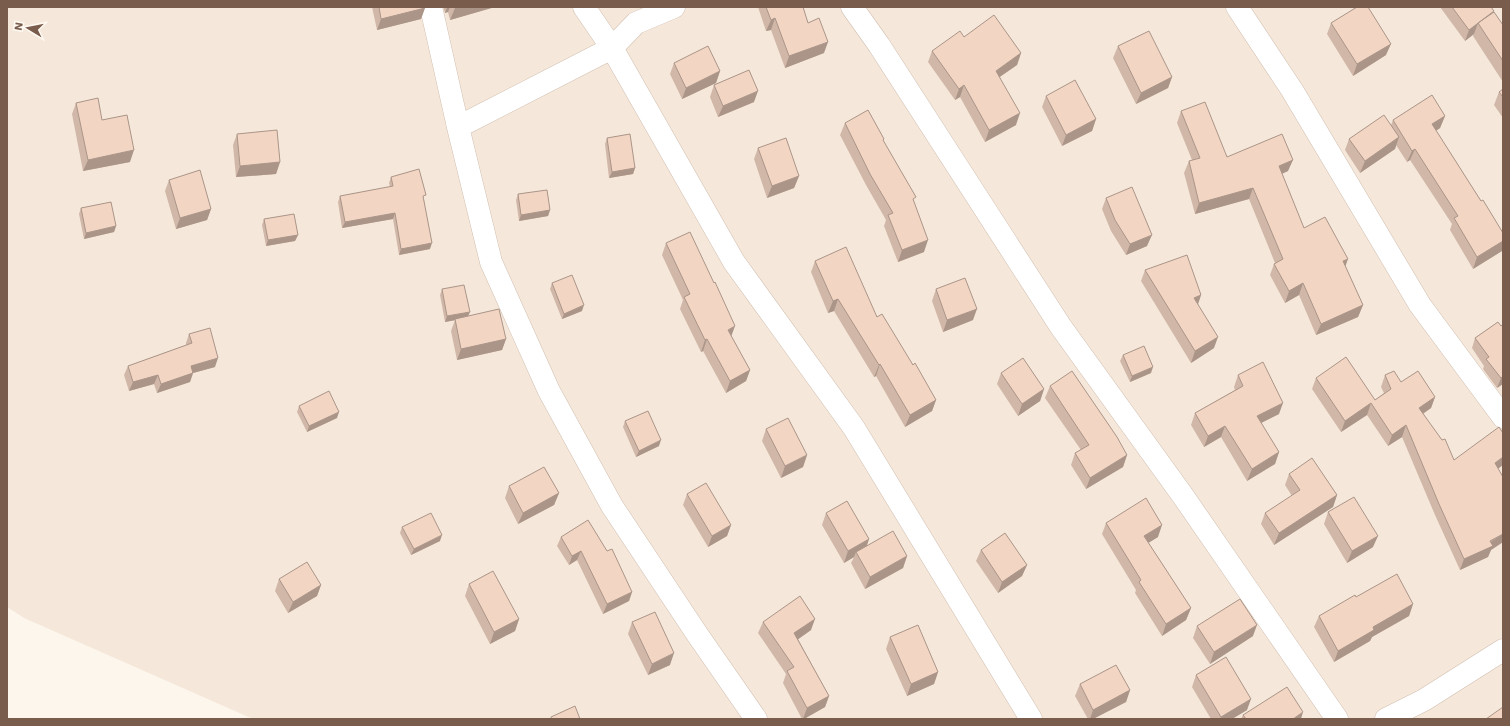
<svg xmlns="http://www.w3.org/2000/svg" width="1510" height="726" font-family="'Work Sans',sans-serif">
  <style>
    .residential { fill: #f5e8da }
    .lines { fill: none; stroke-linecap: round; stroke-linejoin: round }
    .minor-casing { stroke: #d1beb0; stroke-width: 23 }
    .minor { stroke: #fff; stroke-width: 22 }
    .wall { fill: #d1b7a8 }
    .shaded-wall { fill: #aa9588 }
    .building { fill: #f3d5c3; stroke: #aa9588 }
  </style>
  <rect width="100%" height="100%" fill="#fdf6ec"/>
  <!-- residential -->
  <path class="residential" d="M7 7H1503V719H253L24 618 7 607Z"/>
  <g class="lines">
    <defs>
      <path id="minor" d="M431 7 458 127 491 262 549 391 612 506 697 634 756 719
        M584 7 612 48 734 262 854 428 1031 719
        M852 7 879 45 1061 327 1183 496 1337 719
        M1237 7 1292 90 1420 305 1503 417
        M458 127 612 48 636 23 674 7
        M1386 719 1424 700 1503 650"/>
    </defs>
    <!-- minor casing -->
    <use href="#minor" class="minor-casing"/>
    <!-- minor -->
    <use href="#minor" class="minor"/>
  </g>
  <!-- wall -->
  <path class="wall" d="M372 7H425L421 19 377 30Z
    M443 7H495L450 20 448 12 445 13Z
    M758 7H803L808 23 824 53 785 68 771 30 766 31Z
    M1440 7H1491L1493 12 1503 25V82L1473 36 1474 34 1465 41Z
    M1331 23 1386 55 1353 76 1327 34Z
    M964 37 1021 53 1017 65 1000 77 1016 125 985 142 960 97 955 100 928 62 932 51Z
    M1118 46 1172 77 1168 88 1136 104 1113 58Z
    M674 63 720 71 716 83 682 99 670 74Z
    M714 85 754 102 718 117 710 97Z
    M1503 89V118L1494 105 1499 92Z
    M1046 96 1096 119 1092 131 1062 146 1042 107Z
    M76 103 102 120 130 162 83 171 72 114Z
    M1181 111 1227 157 1288 171 1282 174 1304 228 1345 266 1363 305 1358 317 1316 335 1299 295 1285 303 1270 275 1274 264 1275 263 1249 199 1195 214 1184 173 1189 161 1192 160 1177 123Z
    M1445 116 1440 128 1436 131 1481 201 1503 233V249L1502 251 1473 269 1450 230 1452 224 1410 160 1407 162 1396 145 1395 149 1360 173 1345 150 1349 139 1391 125 1393 120Z
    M845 123 883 140 914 202 924 252 898 262 884 226 886 220 866 185 840 135Z
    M237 134 280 162 276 174 236 177 233 145Z
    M607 138 635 168 633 174 609 178 605 144Z
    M758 148 799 176 794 188 767 198 754 159Z
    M391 177 424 200 430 249 399 255 393 219 342 228 338 202 340 196 390 187 389 183Z
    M169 180 211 209 207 220 176 229 165 191Z
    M518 194 550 210 548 216 519 221 516 200Z
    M1106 198 1147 246 1126 255 1111 231 1102 209Z
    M81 208 116 226 114 232 84 239 79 214Z
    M264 219 298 235 295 241 266 246 262 225Z
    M666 243 731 336 750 370 746 381 726 393 703 351 701 352 680 309 683 300 662 255Z
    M815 261 877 317 913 365 936 400 932 411 905 427 876 376 874 377 834 311 828 313 811 272Z
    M1145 270 1201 295 1198 304 1214 348 1191 363 1141 281Z
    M552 283 582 311 562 319 550 289Z
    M442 289 470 312 468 316 506 339 502 350 457 360 451 331 455 320 445 322 440 295Z
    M936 289 973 320 943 332 932 301Z
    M1498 322 1503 384 1497 388 1483 369 1484 366 1472 348 1475 338Z
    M189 334 215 367 193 373 190 382 157 393 154 384 129 391 124 375 128 366 186 345V343Z
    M1123 355 1151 373 1130 382 1120 361Z
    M1001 373 1044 389 1040 401 1018 416 997 384Z
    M1238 375 1279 414 1261 423 1279 452 1275 464 1247 481 1221 437 1204 447 1191 425 1195 413 1235 390 1234 387Z
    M1385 375 1401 382 1435 397 1431 408 1423 414 1454 460 1503 433V465L1498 469 1503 477V542L1491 550 1488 557 1460 570 1435 515 1402 437 1388 446 1367 415 1341 432 1312 389 1316 378 1375 400 1384 393 1381 387Z
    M1050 386 1127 455 1123 467 1086 489 1071 465 1075 453 1081 450 1045 398Z
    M299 406 337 418 307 432 297 412Z
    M625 421 659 446 636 457 623 427Z
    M766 429 807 455 803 467 781 478 762 441Z
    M1289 474 1337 495 1333 507 1274 545 1261 524 1265 513 1292 496 1285 485Z
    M509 486 559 493 554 505 518 524 505 498Z
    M687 494 731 525 727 536 708 547 683 505Z
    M1328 512 1373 547 1347 563 1324 524Z
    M826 513 869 539 867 545 907 556 903 568 865 589 851 563 854 557 844 563 822 525Z
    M1106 523 1158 537 1148 543 1191 608 1186 620 1162 636 1135 593 1136 590 1102 534Z
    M402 527 440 541 411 555 400 533Z
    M561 537 607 551 632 592 629 601 603 614 577 560 569 565 557 546Z
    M981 550 1027 565 1022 576 998 593 976 561Z
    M279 579 321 585 317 596 288 613 275 591Z
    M469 584 519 619 515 631 490 644 465 596Z
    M1356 597 1413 604 1409 616 1372 637 1370 641 1334 662 1314 627 1319 616Z
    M632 622 670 665 648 675 628 634Z
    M763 622 811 630 798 639 829 696 825 707 804 719H802L783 683 786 674 758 633Z
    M1197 626 1253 636 1210 664 1193 638Z
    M890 637 938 672 934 684 907 696 886 649Z
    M1196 675 1247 710 1232 719H1211L1192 687Z
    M1080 684 1130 690 1126 702 1093 719H1088L1075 696Z
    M1243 715 1301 719H1241Z"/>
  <!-- shaded-wall -->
  <path class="shaded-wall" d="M447 7H450L448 12 445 13Z
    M460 7H495L450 20 455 8Z
    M425 8 421 19 377 30 381 19Z
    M775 18 771 30 766 31 771 20Z
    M1478 23 1474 34 1465 41 1469 30Z
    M828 42 824 53 785 68 789 56Z
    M1391 44 1386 55 1353 76 1357 64Z
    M1021 53 1017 65 992 82 996 71Z
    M720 71 716 83 682 99 686 88Z
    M1172 77 1168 88 1136 104 1141 93Z
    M964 85 960 97 955 100 959 89Z
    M758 91 754 102 718 117 723 106Z
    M1020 113 1016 125 985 142 989 130Z
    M1445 116 1440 128 1428 136 1432 124Z
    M1096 119 1092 131 1062 146 1066 135Z
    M1399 137 1395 149 1360 173 1365 161Z
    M1415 149 1410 160 1407 162 1412 151Z
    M134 150 130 162 83 171 88 160Z
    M1293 160 1288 171 1274 177 1279 166Z
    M280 162 276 174 236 177 240 166Z
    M635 168 633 174 609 178 612 172Z
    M799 176 794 188 767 198 772 186Z
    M1253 188 1249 199 1195 214 1199 203Z
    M211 209 207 220 176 229 180 218Z
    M550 210 548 216 519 221 521 215Z
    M395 213 393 219 342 228 345 222Z
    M116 226 114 232 84 239 86 233Z
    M298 235 295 241 266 246 268 240Z
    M1152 235 1147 246 1126 255 1130 244Z
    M928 240 924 252 898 262 902 250Z
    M1503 241V249L1502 251 1473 269 1477 257Z
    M432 243 430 249 399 255 401 249Z
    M1348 259 1344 270 1343 261Z
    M1303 283 1299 295 1285 303 1289 291Z
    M1201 295 1197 307 1194 298Z
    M838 299 834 311 828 313 833 301Z
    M584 305 582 311 562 319 564 314Z
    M1363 305 1358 317 1316 335 1321 324Z
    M977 309 973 320 943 332 947 320Z
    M470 312 467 318 445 322 447 316Z
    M735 326 731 337 728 330Z
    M1218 337 1214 348 1191 363 1195 351Z
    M506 339 502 350 457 360 461 349Z
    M707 339 703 351 701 352 705 340Z
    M218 358 215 367 193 373 190 382 157 393 161 384 191 366Z
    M880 364 876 376 874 377 879 365Z
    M1153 367 1151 373 1130 382 1132 376Z
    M750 370 746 381 726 393 730 381Z
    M158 375 154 384 129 391 133 382Z
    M1503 376V384L1497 388 1501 378Z
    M1044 389 1040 401 1018 416 1022 404Z
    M1435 397 1431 408 1415 419 1419 408Z
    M936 400 932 411 905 427 910 415Z
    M1283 403 1279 414 1253 427 1257 416Z
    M1371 403 1367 415 1341 432 1345 421Z
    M339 412 337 418 307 432 309 426Z
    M1406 425 1402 437 1388 446 1392 435Z
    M1225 426 1221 437 1204 447 1208 436Z
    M661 440 659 446 636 457 639 451Z
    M1279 452 1275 464 1247 481 1252 469Z
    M807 455 803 467 781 478 785 466Z
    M1127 455 1123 467 1086 489 1090 478Z
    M1503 457V465L1490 474 1495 463Z
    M559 493 554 505 518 524 523 513Z
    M1337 495 1333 507 1274 545 1279 533Z
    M731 525 727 536 708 547 712 536Z
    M1162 525 1158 537 1140 548 1144 536Z
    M1503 534V542L1491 550 1488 557 1460 570 1464 559Z
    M442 535 440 541 411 555 414 549Z
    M1378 536 1373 547 1347 563 1352 551Z
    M869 539 865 551 856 552 854 557 844 563 848 551Z
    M581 551 577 560 569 565 572 556Z
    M907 556 903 568 865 589 870 577Z
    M1027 565 1022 576 998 593 1002 582Z
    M321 585 317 596 288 613 293 602Z
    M632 592 629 601 603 614 607 604Z
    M1413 604 1409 616 1372 637 1370 641 1334 662 1338 651 1373 627Z
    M1191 608 1186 620 1162 636 1166 624Z
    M519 619 515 631 490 644 494 632Z
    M815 619 811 630 790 645 794 633Z
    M1257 625 1253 636 1210 664 1214 652Z
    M674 653 670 665 648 675 652 664Z
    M938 672 934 684 907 696 911 684Z
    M1130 690 1126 702 1093 719H1090L1093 710Z
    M829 696 825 707 804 719H803L807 708Z
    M1251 699 1247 710 1232 719H1220L1221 717Z
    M1303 712 1301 719H1293Z"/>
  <!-- building -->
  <path class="building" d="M379 7H425V8L381 19Z
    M766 7H803L808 23 819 18 828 42 789 56 775 18 771 20Z
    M1357 7H1368L1391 44 1357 64 1331 23Z
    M1452 7H1491L1494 11 1469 30Z
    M1494 12 1503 25V61L1478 23Z
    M994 15 1021 53 996 71 1020 113 989 130 964 85 959 89 932 51 960 31 964 37Z
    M1149 31 1172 77 1141 93 1118 46Z
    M708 46 720 71 686 88 674 63Z
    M749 70 758 91 723 106 714 85Z
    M1075 80 1096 119 1066 135 1046 96Z
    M1503 89V97L1499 92Z
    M1432 95 1445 116 1432 124 1481 201 1483 200 1503 233V241L1477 257 1454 218 1458 216 1415 149 1412 151 1393 120Z
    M98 98 102 120 127 115 134 150 88 160 76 103Z
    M1205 102 1227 157 1282 134 1293 160 1279 166 1304 228 1325 217 1348 259 1343 261 1363 305 1321 324 1303 283 1289 291 1274 264 1283 259 1253 188 1199 203 1189 161 1200 158 1181 111Z
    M868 110 884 139 883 140 916 197 913 199 928 240 902 250 888 215 893 213 870 174 845 123Z
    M1384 115 1399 137 1365 161 1349 139Z
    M277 130 280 162 240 166 237 134Z
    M630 134 635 168 612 172 607 138Z
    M786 138 799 176 772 186 758 148Z
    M419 169 426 195 423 196 432 243 401 249 395 213 345 222 340 196 393 186 391 177Z
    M200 170 211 209 180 218 169 180Z
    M1132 187 1152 235 1130 244 1115 220 1106 198Z
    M547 190 550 210 521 215 518 194Z
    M111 202 116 226 86 233 81 208Z
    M294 214 298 235 268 240 264 219Z
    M690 232 714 283 715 282 735 326 728 330 750 370 730 381 707 339 705 340 684 297 690 294 666 243Z
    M846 247 877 317 882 314 913 365 915 363 936 400 910 415 880 364 879 365 838 299 833 301 815 261Z
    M1187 255 1201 295 1194 298 1218 337 1195 351 1145 270Z
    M572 275 584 305 564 314 552 283Z
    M965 278 977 309 947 320 936 289Z
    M464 285 470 312 447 316 442 289Z
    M499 309 506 339 461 349 455 319Z
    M1498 322 1501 326 1503 324V376L1501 378 1486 359 1489 357 1475 338Z
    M210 328 218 358 191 366 193 373 161 384 158 375 133 382 128 366 192 343 189 334Z
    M1144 346 1153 367 1132 376 1123 355Z
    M1346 357 1375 400 1391 389 1385 375 1394 371 1401 382 1418 371 1435 397 1419 408 1442 440 1445 439 1454 460 1499 427 1503 433V457L1495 463 1503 477V534L1490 541 1493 546 1464 559 1439 504 1406 425 1392 435 1371 403 1345 421 1316 378Z
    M1023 358 1044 389 1022 404 1001 373Z
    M1263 362 1283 403 1257 416 1279 452 1252 469 1225 426 1208 436 1195 413 1243 386 1238 375Z
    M1072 371 1117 437 1127 455 1090 478 1075 453 1089 445 1050 386Z
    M329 391 339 412 309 426 299 406Z
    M648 411 661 440 639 451 625 421Z
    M788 418 807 455 785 466 766 429Z
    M1312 458 1337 495 1279 533 1265 513 1300 490 1289 474Z
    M544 467 559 493 523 513 509 486Z
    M706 483 731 525 712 536 687 494Z
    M1354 497 1378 536 1352 551 1328 512Z
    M1146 498 1162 525 1144 536 1191 608 1166 624 1139 582 1141 580 1106 523Z
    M847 501 869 539 848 551 826 513Z
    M431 513 442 535 414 549 402 527Z
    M588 520 607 551 612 549 632 592 607 604 581 551 572 556 561 537Z
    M893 531 907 556 870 577 856 552Z
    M1005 533 1027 565 1002 582 981 550Z
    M307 562 321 585 293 602 279 579Z
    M493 571 519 619 494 632 469 584Z
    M1397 574 1413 604 1373 627 1374 630 1338 651 1319 616 1355 595 1356 597Z
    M800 596 815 619 794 633 829 696 807 708 787 671 794 667 763 622Z
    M1240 599 1257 625 1214 652 1197 626Z
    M655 612 674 653 652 664 632 622Z
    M918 625 938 672 911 684 890 637Z
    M1226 657 1251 699 1221 717 1196 675Z
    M1116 665 1130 690 1093 710 1080 684Z
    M1287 687 1303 712 1293 719H1246L1243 715Z
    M575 706 580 719H551V717Z
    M1503 707V719H1486Z"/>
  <!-- border -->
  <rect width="1510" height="726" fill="none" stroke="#7a5c4d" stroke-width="16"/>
  <!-- north arrow -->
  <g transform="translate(28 28) rotate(280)" stroke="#fffaf3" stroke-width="3" paint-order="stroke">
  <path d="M0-3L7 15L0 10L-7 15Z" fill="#7a5c4d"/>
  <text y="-6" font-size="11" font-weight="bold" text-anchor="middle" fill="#7a5c4d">N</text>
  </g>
</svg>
